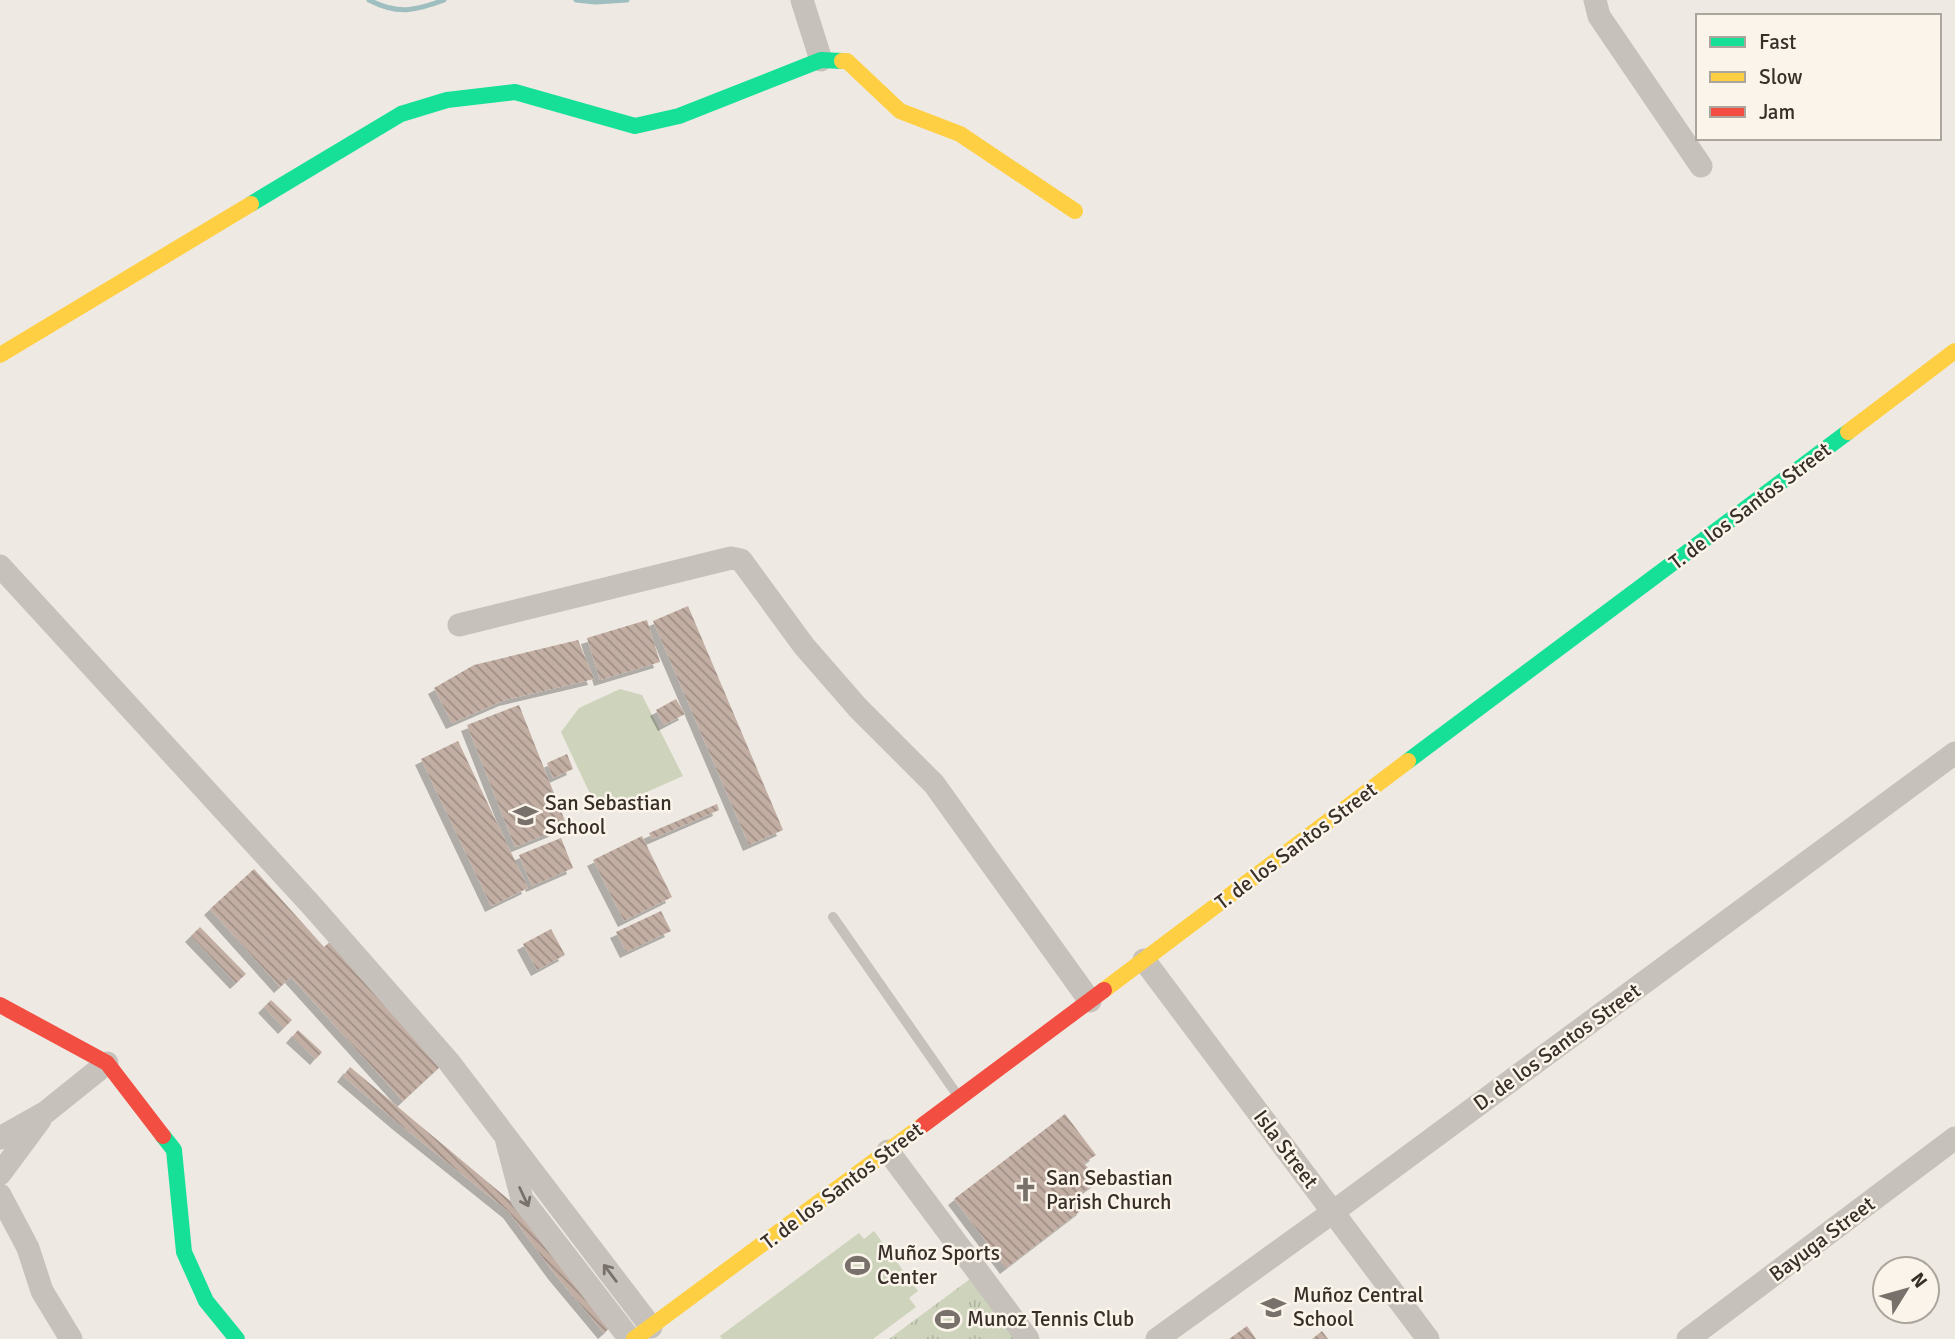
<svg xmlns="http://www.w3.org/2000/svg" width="1955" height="1339" font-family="Signika,sans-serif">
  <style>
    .green { fill: #ced4bc }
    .park { fill: url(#park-tufts) }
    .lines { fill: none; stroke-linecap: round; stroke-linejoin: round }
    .stream { stroke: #9ebec0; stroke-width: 5 }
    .building { fill: url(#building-back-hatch); filter: url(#shadow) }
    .lane { stroke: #c7c1bb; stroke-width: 10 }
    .street { stroke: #c7c1bb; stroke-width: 23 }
    .fast { stroke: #16e098; stroke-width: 16 }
    .slow { stroke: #ffcf43; stroke-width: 16 }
    .jam { stroke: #f24e42; stroke-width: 16 }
    .oneway { stroke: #78716b }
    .labels { text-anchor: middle; stroke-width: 5; stroke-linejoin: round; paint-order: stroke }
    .street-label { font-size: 21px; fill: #382f29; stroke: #faf4ea }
    .poi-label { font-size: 21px; fill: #382f29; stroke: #faf4ea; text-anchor: start }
  </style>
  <defs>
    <pattern id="park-tufts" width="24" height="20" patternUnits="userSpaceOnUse" patternTransform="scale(1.75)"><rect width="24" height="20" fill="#ced4bc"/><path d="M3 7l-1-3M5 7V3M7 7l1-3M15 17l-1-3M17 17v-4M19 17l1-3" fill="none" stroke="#b2b6a2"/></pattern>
    <pattern id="building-back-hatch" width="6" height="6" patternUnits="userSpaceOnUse" patternTransform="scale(1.75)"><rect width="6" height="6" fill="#c2aea3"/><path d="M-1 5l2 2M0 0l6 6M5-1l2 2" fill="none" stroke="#9f8e85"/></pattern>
    <filter id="shadow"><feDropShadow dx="-6" dy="6" stdDeviation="0" flood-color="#0004"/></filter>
  </defs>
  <rect width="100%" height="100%" fill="#eee9e2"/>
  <!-- green -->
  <path class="green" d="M620 689 642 695 683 776 599 813 561 732 579 708Z
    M874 1231 918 1291 909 1298 916 1307 873 1339H722L720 1336 859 1233 864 1239Z"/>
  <!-- park -->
  <path class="park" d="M970 1279 1015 1339H889Z"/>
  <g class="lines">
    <!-- stream -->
    <path class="stream" d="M369 0C398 15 415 11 444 0
      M576 0 595 2 627 0"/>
  </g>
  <!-- building -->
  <path class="building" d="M688 606 783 830 749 845 653 621Z
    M647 620 660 662 600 680 587 638Z
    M578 640 594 679 505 700 452 723 434 688 474 665Z
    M676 699 685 714 664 725 656 710Z
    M519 705 567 826 515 847 467 725Z
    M458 741 528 888 491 906 421 759Z
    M567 754 573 769 553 778 547 763Z
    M717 804 719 810 652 839 649 833Z
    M642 836 672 897 624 921 593 860Z
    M561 838 573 868 532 886 519 855Z
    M254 869 324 947 333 939 444 1063 403 1101 291 977 280 987 210 909Z
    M661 911 671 931 626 952 616 932Z
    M200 927 246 974 236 983 191 936Z
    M551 929 565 955 537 970 523 944Z
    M271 1000 292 1020 284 1028 264 1007Z
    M298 1030 322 1052 316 1059 292 1037Z
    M350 1067 520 1209 612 1326 604 1333 554 1273 509 1212 398 1123 343 1076Z
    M1065 1114 1096 1155 1084 1163 1098 1181 1075 1198 1083 1209 1006 1268 954 1199Z
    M1247 1326 1256 1339H1229Z
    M1322 1331 1328 1339H1312Z"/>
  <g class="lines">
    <!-- lane -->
    <path class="lane" d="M833 917 958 1096"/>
    <!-- street -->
    <path class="street" d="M802 0 821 60
      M1595 0 1599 16 1701 166
      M0 566 313 907 449 1062 651 1327
      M459 625 731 558 741 560 804 646 858 708 934 784 1090 1001
      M1144 960 1428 1339
      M0 1138 46 1112 107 1063
      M507 1142 522 1199 630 1339
      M888 1151 1028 1339
      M0 1174 40 1120
      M0 1195 28 1248 42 1291 71 1339
      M1157 1339 1333 1212 1955 753
      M1688 1339 1955 1138"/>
    <!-- fast -->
    <path class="fast" d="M251 204 401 114 447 100 515 92 635 126 679 116 821 60 842 61
      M1408 761 1848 432
      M163 1136 174 1150 184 1252 206 1301 237 1339"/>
    <!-- slow -->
    <path class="slow" d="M842 61H847L900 111 960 134 1075 211
      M0 355 251 204
      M1848 432 1955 351
      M1104 990 1408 761
      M634 1339 923 1125"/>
    <!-- jam -->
    <path class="jam" d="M0 1005 107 1063 163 1136
      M923 1125 1104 990"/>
  </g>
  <!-- one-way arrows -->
  <defs><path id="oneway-shaft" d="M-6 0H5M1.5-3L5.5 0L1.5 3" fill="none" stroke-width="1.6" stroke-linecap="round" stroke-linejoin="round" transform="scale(1.75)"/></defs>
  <g class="oneway">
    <use href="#oneway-shaft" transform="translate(524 1197) rotate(65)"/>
    <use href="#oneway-shaft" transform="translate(610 1273) rotate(-127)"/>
  </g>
  <!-- icons -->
  <defs>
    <symbol id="school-bare" viewBox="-9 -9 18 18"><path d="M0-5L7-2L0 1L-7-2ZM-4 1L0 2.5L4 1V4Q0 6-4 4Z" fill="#78706a" stroke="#faf4ea" stroke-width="2.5" paint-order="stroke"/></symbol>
    <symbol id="church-bare" viewBox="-9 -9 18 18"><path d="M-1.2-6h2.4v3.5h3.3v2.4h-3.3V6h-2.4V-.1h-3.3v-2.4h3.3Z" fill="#78706a" stroke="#faf4ea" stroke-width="2.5" paint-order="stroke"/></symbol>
    <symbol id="stadium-bare" viewBox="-9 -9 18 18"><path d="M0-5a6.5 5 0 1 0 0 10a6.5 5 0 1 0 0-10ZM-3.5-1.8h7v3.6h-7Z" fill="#78706a" stroke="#faf4ea" stroke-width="2.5" paint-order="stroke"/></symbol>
  </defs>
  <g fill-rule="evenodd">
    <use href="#school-bare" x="508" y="798" width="35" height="35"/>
    <use href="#church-bare" x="1008" y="1172" width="35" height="35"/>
    <use href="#stadium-bare" x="840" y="1248" width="35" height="35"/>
    <use href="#school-bare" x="1256" y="1290" width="35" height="35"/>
    <use href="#stadium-bare" x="930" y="1302" width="35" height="35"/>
  </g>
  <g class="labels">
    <!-- street labels -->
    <g class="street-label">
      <text transform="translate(1750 506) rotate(-37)" y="7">T. de los Santos Street</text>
      <text transform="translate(1296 846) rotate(-37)" y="7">T. de los Santos Street</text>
      <text transform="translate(1557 1047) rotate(-36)" y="7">D. de los Santos Street</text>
      <text transform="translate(1286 1149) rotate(53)" y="7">Isla Street</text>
      <text transform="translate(842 1186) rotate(-37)" y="7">T. de los Santos Street</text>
      <text transform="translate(1822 1239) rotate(-37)" y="7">Bayuga Street</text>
    </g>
    <!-- poi labels -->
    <g class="poi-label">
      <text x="545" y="810">San Sebastian<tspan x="545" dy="24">School</tspan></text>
      <text x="1046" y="1185">San Sebastian<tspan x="1046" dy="24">Parish Church</tspan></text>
      <text x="877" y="1260">Muñoz Sports<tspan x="877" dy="24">Center</tspan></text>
      <text x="1293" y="1302">Muñoz Central<tspan x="1293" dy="24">School</tspan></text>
      <text x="967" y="1326">Munoz Tennis Club</text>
    </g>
  </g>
  <!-- legend -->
  <rect x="1696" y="14" width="245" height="126" fill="#faf4ea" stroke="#aca59d" stroke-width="2"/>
  <rect x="1710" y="37" width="35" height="10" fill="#16e098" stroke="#aca59d" stroke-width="2"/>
  <text x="1759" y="49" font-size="21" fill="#382f29">Fast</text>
  <rect x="1710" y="72" width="35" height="10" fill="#ffcf43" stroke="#aca59d" stroke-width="2"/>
  <text x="1759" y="84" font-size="21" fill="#382f29">Slow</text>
  <rect x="1710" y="107" width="35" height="10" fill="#f24e42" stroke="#aca59d" stroke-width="2"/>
  <text x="1759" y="119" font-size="21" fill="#382f29">Jam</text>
  <!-- north arrow -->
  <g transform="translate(1906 1290) rotate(53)"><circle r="33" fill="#faf4ea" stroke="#aca59d" stroke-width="2"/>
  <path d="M0-5L12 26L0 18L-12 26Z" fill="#78706a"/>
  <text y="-10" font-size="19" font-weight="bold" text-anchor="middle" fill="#382f29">N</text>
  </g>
</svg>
